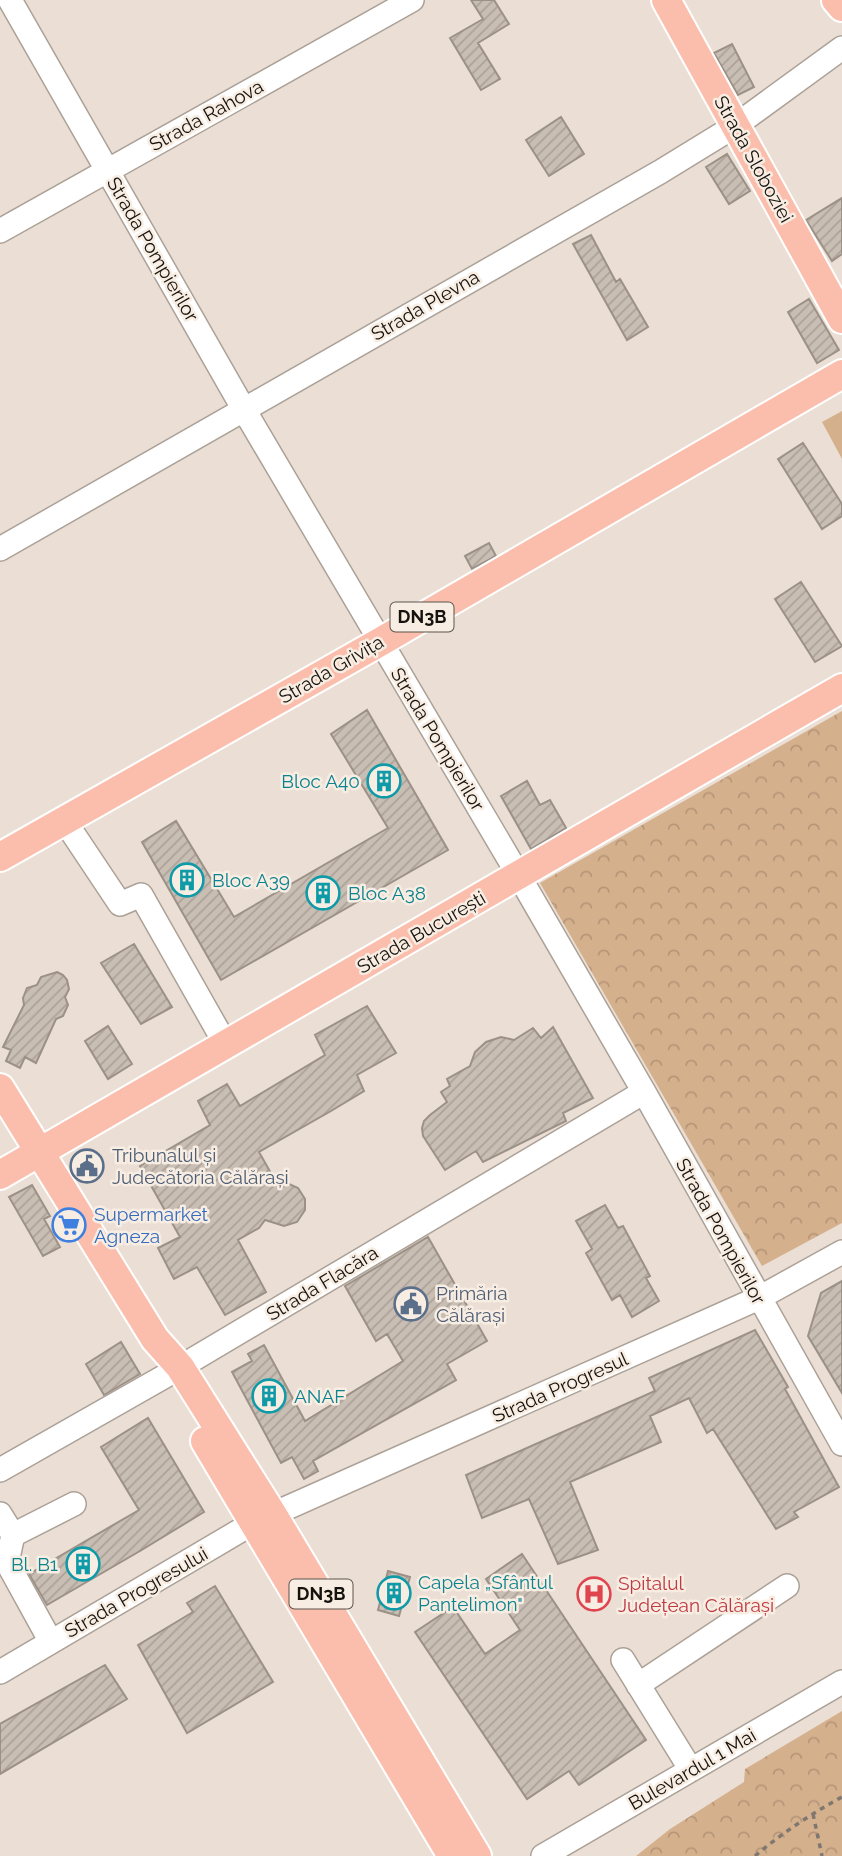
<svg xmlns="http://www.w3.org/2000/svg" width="842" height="1856" font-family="Raleway,sans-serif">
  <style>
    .grass { fill: #d5b08d }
    .forest { fill: url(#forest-crowns) }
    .building { fill: url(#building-hatch); stroke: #9c9187; stroke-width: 2 }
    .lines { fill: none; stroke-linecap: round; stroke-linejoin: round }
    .minor-casing { stroke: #aca197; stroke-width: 26 }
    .major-casing { stroke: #fff; stroke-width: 32 }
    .path { stroke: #7f7770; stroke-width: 3.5; stroke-dasharray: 5 5; stroke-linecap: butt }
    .minor { stroke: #fff; stroke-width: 23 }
    .major { stroke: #fbbead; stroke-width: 28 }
    .labels { text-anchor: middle; stroke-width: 5; stroke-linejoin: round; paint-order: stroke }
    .shield { fill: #f8ede2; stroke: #5a544e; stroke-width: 2 }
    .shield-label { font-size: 18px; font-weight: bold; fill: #16120e }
    .street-label { font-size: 19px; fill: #16120e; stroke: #f8ede2 }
    .culture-label { font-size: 19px; fill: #0d838f; stroke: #f8ede2; text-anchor: start }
    .service-label { font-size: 19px; fill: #4e5e75; stroke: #f8ede2; text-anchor: start }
    .shop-label { font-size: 19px; fill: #366cbe; stroke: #f8ede2; text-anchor: start }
    .health-label { font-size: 19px; fill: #be3a42; stroke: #f8ede2; text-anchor: start }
  </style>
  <defs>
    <pattern id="forest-crowns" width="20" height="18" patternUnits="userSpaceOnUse" patternTransform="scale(1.75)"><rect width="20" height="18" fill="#d5b08d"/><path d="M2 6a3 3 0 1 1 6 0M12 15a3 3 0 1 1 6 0" fill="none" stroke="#b69678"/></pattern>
    <pattern id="building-hatch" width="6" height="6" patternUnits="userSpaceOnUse" patternTransform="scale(1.75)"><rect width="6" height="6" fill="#c9beb3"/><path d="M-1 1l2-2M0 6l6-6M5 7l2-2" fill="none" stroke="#aca299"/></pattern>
  </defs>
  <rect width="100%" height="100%" fill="#ebdfd5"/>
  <!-- grass -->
  <path class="grass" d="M842 411V459L822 422Z"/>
  <!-- forest -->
  <path class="forest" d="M842 711V1223L762 1266 540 883Z
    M842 1711V1856H636L670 1829 744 1782 745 1769Z"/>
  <!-- building -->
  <path class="building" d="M471 0H494L509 24 478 43 500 79 481 90 450 38 483 19Z
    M732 44 754 87 738 95 714 53Z
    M561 117 584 154 549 176 526 140Z
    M727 154 750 191 729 204 706 167Z
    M842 198V254L832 261 806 220Z
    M591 235 616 282 620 279 648 327 627 340 573 244Z
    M809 299 839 350 817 363 788 312Z
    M803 443 842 504V516L822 529 778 459Z
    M489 543 496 556 472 569 465 556Z
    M801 582 842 646 815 662 775 599Z
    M367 710 448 850 221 980 142 842 176 821 234 917 388 828 331 734Z
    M527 781 540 805 550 800 566 828 531 849 501 796Z
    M134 944 172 1007 141 1024 101 963Z
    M57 972 63 975 67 980 69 989 65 997 68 1005 63 1016 56 1019 36 1063 25 1057 20 1068 6 1061 11 1050 3 1047 24 1005 23 998 27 988 37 985 41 977Z
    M367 1006 396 1053 357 1075 364 1091 331 1111 259 1152 277 1184 287 1183 298 1188 305 1199V1210L297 1222 284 1226 265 1220 259 1228 238 1240 266 1292 225 1315 197 1267 174 1279 158 1248 180 1237 140 1166 210 1125 198 1101 227 1084 240 1106 325 1055 315 1035Z
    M108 1026 132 1064 108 1079 85 1041Z
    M553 1027 593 1098 563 1113 566 1121 483 1162 476 1151 445 1170 423 1136 422 1128 424 1121 430 1115 447 1102 441 1092 450 1086 447 1079 470 1066 475 1052 486 1042 501 1037 514 1040 533 1028 541 1038Z
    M32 1185 50 1216 44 1219 60 1247 43 1256 9 1197Z
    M605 1205 618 1228 623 1226 650 1276 646 1278 659 1301 632 1317 620 1295 612 1300 586 1253 592 1249 576 1221Z
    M428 1237 487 1341 447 1364 456 1380 313 1461 318 1471 304 1479 292 1457 281 1463 232 1372 252 1361 248 1354 264 1345 305 1421 403 1361 387 1334 376 1341 345 1286Z
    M842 1281V1393L808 1336 821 1293Z
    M755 1330 788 1387 785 1389 839 1487 794 1512 798 1517 776 1529 713 1429 707 1433 689 1398 650 1416 661 1442 570 1482 598 1550 558 1564 529 1499 482 1518 466 1475 655 1391 649 1378Z
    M121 1342 140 1374 104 1395 86 1364Z
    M148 1418 204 1512 140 1551 47 1605 29 1574 139 1510 101 1447Z
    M522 1554 646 1740 579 1785 569 1771 527 1799 415 1632 453 1607 485 1654 520 1630 486 1579Z
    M388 1571 410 1577 399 1616 378 1610Z
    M215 1586 273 1682 187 1733 138 1645 193 1612 187 1603Z
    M105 1665 127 1699 0 1774V1724Z"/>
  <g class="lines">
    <defs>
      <path id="minor" d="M10 0 243 408 519 876 644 1092 842 1444
        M0 231 412 0
        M0 549 660 172 735 126 842 48
        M64 820 120 904 141 895 226 1045
        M0 1470 167 1375 644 1092
        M0 1514 13 1535 7 1562 51 1642
        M13 1535 74 1504
        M623 1660 691 1770
        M0 1672 253 1523 759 1298 842 1252
        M638 1685 787 1586
        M543 1856 842 1682"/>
      <path id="major" d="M666 0 842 319
        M836 0 842 7
        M0 857 380 642 842 374
        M0 1088 155 1339 180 1367 273 1515 477 1856
        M0 1175 842 688
        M205 1441 452 1856"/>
    </defs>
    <!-- minor casing -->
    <use href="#minor" class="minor-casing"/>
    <!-- major casing -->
    <use href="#major" class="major-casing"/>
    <!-- path -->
    <path class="path" d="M813 1814 822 1856
      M755 1856C782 1833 811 1814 842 1797"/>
    <!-- minor -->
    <use href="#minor" class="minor"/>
    <!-- major -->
    <use href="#major" class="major"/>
  </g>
  <!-- icons -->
  <defs>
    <symbol id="building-ring" viewBox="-11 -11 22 22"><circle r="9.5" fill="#f8ede2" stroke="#0f9aa8" stroke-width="1.5"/><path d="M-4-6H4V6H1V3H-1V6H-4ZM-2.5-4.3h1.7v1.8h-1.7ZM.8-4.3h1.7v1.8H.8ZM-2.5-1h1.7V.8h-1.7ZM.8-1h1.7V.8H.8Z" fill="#0f9aa8"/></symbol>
    <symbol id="civic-ring" viewBox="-11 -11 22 22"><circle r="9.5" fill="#f8ede2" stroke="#5c6f8a" stroke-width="1.5"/><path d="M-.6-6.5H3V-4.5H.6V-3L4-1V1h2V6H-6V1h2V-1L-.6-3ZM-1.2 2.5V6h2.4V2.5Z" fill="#5c6f8a"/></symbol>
    <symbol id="supermarket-ring" viewBox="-11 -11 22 22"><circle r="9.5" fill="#f8ede2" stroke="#3f7fe0" stroke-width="1.5"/><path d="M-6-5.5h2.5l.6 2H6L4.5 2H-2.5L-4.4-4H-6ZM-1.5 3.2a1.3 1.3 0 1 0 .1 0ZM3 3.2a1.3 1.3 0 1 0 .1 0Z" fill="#3f7fe0"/></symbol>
    <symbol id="hospital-ring" viewBox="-11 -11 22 22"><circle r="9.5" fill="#f8ede2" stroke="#e0444e" stroke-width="1.5"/><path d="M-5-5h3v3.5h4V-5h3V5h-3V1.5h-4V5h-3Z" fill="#e0444e"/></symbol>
  </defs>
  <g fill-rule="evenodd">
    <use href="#building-ring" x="365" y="762" width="38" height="38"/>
    <use href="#building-ring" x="168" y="861" width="38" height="38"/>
    <use href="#building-ring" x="304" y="874" width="38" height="38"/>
    <use href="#civic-ring" x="68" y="1147" width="38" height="38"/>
    <use href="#supermarket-ring" x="50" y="1206" width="38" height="38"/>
    <use href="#civic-ring" x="392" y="1285" width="38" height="38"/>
    <use href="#building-ring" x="250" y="1377" width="38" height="38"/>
    <use href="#building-ring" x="64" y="1545" width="38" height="38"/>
    <use href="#building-ring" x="375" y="1574" width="38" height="38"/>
    <use href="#hospital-ring" x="575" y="1575" width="38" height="38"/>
  </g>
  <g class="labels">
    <!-- shield labels -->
    <g class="shield">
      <rect x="390.5" y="602.5" width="63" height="29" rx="5"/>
      <rect x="289.5" y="1579.5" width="63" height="29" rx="5"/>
    </g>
    <g class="shield-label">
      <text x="422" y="623">DN3B</text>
      <text x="321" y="1600">DN3B</text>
    </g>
    <!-- street labels -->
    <g class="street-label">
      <text transform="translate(206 115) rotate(-29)" y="7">Strada Rahova</text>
      <text transform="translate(754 159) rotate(61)" y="7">Strada Sloboziei</text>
      <text transform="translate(153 249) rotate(60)" y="7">Strada Pompierilor</text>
      <text transform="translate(425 305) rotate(-30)" y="7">Strada Plevna</text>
      <text transform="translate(331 669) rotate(-30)" y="7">Strada Grivița</text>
      <text transform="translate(438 739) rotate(59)" y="7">Strada Pompierilor</text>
      <text transform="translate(421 932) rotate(-30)" y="7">Strada București</text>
      <text transform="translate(721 1231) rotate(61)" y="7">Strada Pompierilor</text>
      <text transform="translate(322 1283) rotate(-31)" y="7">Strada Flacăra</text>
      <text transform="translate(560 1387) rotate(-24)" y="7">Strada Progresul</text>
      <text transform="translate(136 1592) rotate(-30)" y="7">Strada Progresului</text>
      <text transform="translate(692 1769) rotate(-30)" y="7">Bulevardul 1 Mai</text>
    </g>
    <!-- culture labels -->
    <g class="culture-label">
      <text x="360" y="788" text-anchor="end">Bloc A40</text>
      <text x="212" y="887">Bloc A39</text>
      <text x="348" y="900">Bloc A38</text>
      <text x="294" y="1403">ANAF</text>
      <text x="58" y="1571" text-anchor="end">Bl. B1</text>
      <text x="418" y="1589">Capela „Sfântul<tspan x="418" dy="22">Pantelimon"</tspan></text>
    </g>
    <!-- service labels -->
    <g class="service-label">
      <text x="112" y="1162">Tribunalul și<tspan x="112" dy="22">Judecătoria Călărași</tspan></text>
      <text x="436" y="1300">Primăria<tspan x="436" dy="22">Călărași</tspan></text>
    </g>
    <!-- shop labels -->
    <g class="shop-label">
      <text x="94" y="1221">Supermarket<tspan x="94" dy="22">Agneza</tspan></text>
    </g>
    <!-- health labels -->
    <g class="health-label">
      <text x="618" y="1590">Spitalul<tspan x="618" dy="22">Județean Călărași</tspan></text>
    </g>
  </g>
</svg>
